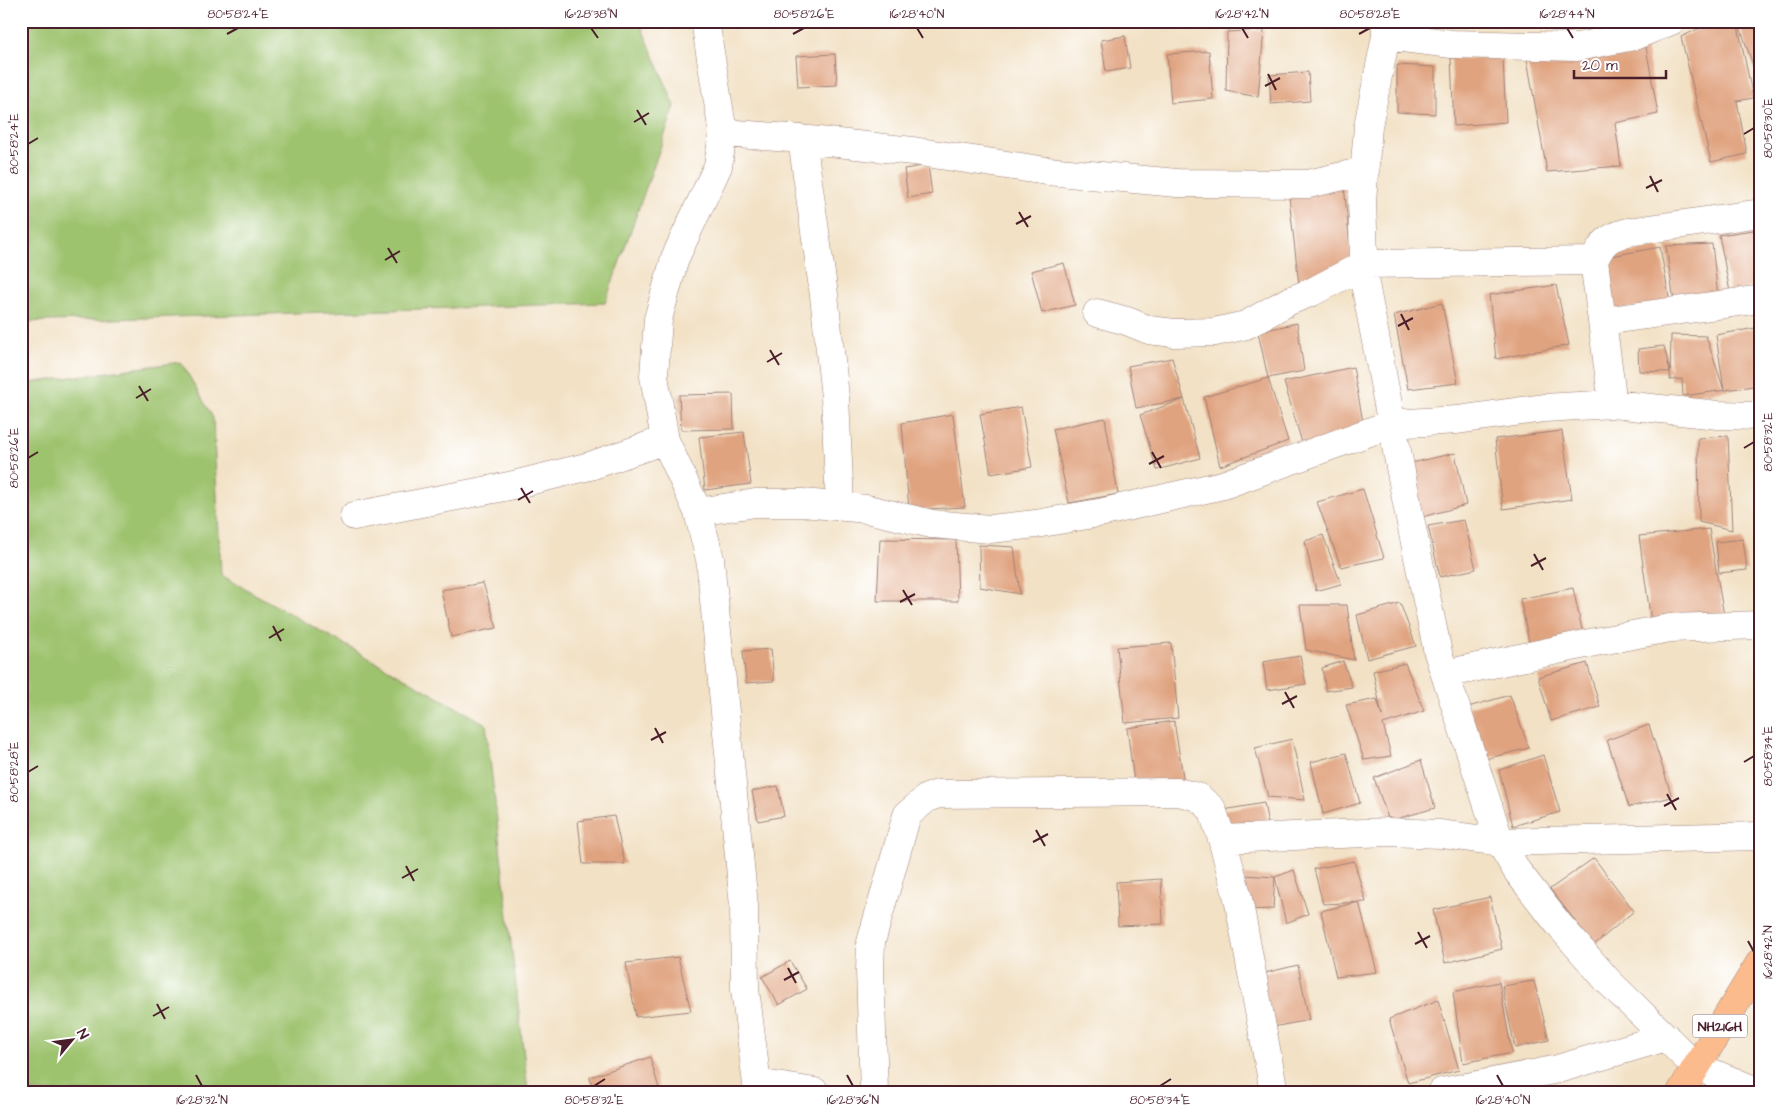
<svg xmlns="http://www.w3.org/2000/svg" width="1782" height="1113" font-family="'Architects Daughter',sans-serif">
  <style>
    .grass { fill: #9ec36e; stroke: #74714c }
    .building { fill: #e0a37f }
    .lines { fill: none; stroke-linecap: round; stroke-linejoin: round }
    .minor-casing { stroke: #9e8078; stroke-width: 29 }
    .highway-casing { stroke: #9e8078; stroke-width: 29 }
    .minor { stroke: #fff; stroke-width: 28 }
    .highway { stroke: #fbbb8d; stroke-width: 28 }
    .ticks { fill: none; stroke: #4a1f2b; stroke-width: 2 }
    .labels { text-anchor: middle; stroke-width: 4; stroke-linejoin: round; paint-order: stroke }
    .shield { fill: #fff; stroke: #80626b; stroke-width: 1 }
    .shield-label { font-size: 14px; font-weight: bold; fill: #4a1f2b }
    .neatline { fill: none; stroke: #4a1f2b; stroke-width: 2 }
    .ticks-label { font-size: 12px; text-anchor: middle; fill: #4a1f2b }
  </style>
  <rect width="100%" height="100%" fill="#fff"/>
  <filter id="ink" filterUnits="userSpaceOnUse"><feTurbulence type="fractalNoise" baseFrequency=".02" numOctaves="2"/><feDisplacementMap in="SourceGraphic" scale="10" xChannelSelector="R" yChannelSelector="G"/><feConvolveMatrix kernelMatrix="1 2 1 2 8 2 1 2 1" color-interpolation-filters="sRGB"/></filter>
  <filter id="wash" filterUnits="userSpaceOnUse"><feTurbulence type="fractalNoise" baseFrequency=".0096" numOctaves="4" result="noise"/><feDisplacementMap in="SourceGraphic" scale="20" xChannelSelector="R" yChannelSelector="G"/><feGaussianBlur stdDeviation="1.12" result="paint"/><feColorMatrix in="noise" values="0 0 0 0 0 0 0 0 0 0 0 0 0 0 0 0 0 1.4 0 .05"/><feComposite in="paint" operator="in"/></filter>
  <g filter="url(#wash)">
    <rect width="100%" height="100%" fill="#f2e1c5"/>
    <!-- grass -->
    <path class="grass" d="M21 21H639L675 106 605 303 21 322Z
      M181 362 213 418 221 575 486 724 528 1092H21V384Z"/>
    <g id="blocks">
      <!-- building -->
      <path class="building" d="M1715 21H1737L1753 98 1737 101 1747 154 1711 162 1681 37Z
        M1738 21H1761V86H1760Z
        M1264 30 1258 97 1226 91 1227 32Z
        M1125 36 1130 68 1106 72 1101 40Z
        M1646 47 1658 114 1615 123 1621 166 1547 172 1527 59Z
        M1209 51 1213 99 1171 103 1167 54Z
        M835 54 837 85 798 87 796 56Z
        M1451 58 1503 59 1506 122 1454 126Z
        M1397 65 1435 67V114L1397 112Z
        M1308 72 1310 101 1271 104 1269 75Z
        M928 165 932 194 908 198 904 169Z
        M1344 184 1352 270 1299 285 1289 197Z
        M1761 229V285L1730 292 1719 235Z
        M1712 244 1718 297 1674 302 1666 246Z
        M1660 247 1670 303 1614 310 1606 257Z
        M1064 263 1075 305 1042 313 1031 271Z
        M1556 285 1569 345 1496 359 1489 295Z
        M1442 303 1458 383 1408 389 1394 315Z
        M1297 323 1304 371 1268 378 1258 332Z
        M1761 327V385L1683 396 1682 379 1670 380 1671 335 1706 336 1724 390 1716 335Z
        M1664 346 1670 372 1639 371 1638 349Z
        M1172 358 1184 399 1136 408 1128 366Z
        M1353 367 1365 433 1303 446 1284 382Z
        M1268 378 1288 441 1220 466 1204 397Z
        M733 394 734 429 681 430 679 395Z
        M1184 399 1200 458 1157 470 1140 415Z
        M1021 407 1032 467 991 474 980 414Z
        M953 414 965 507 909 510 902 423Z
        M1105 418 1118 494 1069 503 1053 429Z
        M1562 431 1572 499 1503 509 1495 439Z
        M744 432 751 484 705 490 699 437Z
        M1728 436 1732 530 1699 522 1698 438Z
        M1455 453 1466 505 1422 517 1411 463Z
        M1363 489 1384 558 1341 567 1317 502Z
        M1464 520 1476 569 1440 577 1428 526Z
        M1709 529 1724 616 1651 622 1639 536Z
        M1323 535 1341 584 1316 591 1305 541Z
        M880 539 956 540 958 601H877Z
        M1743 539 1747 570 1719 573 1716 542Z
        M979 545 1014 547 1020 594 980 587Z
        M483 583 497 628 451 637 441 590Z
        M1573 588 1584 639 1531 651 1520 599Z
        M1400 603 1416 646 1367 659 1357 615Z
        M1300 605H1347L1354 660 1306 650Z
        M1171 643 1178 718 1125 723 1117 647Z
        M771 649 774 681 746 683 743 651Z
        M1300 656 1306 684 1267 690 1263 662Z
        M1343 661 1352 687 1326 691 1322 668Z
        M1405 663 1424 711 1383 724 1391 756 1364 760 1346 705 1377 699 1382 716 1373 671Z
        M1587 663 1600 707 1551 721 1538 677Z
        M1510 695 1529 748 1485 759 1468 707Z
        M1174 721 1184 783 1135 789 1127 728Z
        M1649 725 1672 797 1629 807 1607 740Z
        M1292 739 1305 800 1268 797 1255 748Z
        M1346 753 1360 803 1323 814 1311 762Z
        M1543 755 1560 812 1513 826 1499 770Z
        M1421 760 1435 808 1389 821 1374 778Z
        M778 786 784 816 758 821 752 791Z
        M1264 803 1269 830 1230 832 1223 810Z
        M614 816 625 864H583L578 821Z
        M1594 858 1634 911 1594 945 1550 889Z
        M1354 861 1366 902 1323 904 1314 869Z
        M1294 870 1308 914 1286 923 1275 877Z
        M1244 875 1275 877 1273 909 1245 910Z
        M1161 879 1163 924 1118 926 1116 882Z
        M1490 897 1502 949 1445 963 1433 910Z
        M1359 902 1377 972 1336 977 1321 911Z
        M678 957 691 1011 636 1017 626 963Z
        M790 961 807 989 779 1005 762 977Z
        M1298 965 1309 1020 1273 1027 1261 974Z
        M1534 981 1549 1040 1515 1048 1502 986Z
        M1499 982 1512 1053 1463 1063 1453 992Z
        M1438 1000 1459 1070 1408 1083 1389 1019Z
        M650 1057 660 1092H593L590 1077Z"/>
    </g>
  </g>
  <g filter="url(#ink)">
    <use href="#blocks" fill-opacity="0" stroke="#9e8078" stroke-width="1"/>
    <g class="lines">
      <defs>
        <path id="minor" d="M705 21 723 133 718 166 675 258 658 319 654 376 665 440 698 512 710 559 744 906 745 989 758 1092
          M1386 21V36L1368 126 1362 201 1365 284 1409 514 1438 653 1500 842 1517 871 1560 926 1608 981 1695 1066 1759 1092
          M1386 36 1452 44 1577 47 1634 36 1671 21
          M723 133 790 138 913 151 1047 171 1177 183 1308 184 1365 171
          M802 139 824 295 835 397 840 506
          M1097 313 1127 321 1149 330 1174 333 1215 332 1246 325 1289 301 1312 292 1365 264 1594 261
          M1603 321 1761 299
          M1613 404 1594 261C1602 242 1609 237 1628 232L1761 213
          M698 512 755 503H803L867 509 932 524 990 529 1036 524 1104 512 1223 485 1391 424 1457 420 1544 408 1613 404 1718 415 1761 416
          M354 516 509 486 590 466 665 440
          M1445 674 1595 642 1670 628 1761 625
          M757 1083 815 1092
          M874 1092 870 970 871 942 907 815 927 798 938 794 1178 792 1198 797 1212 809 1222 839
          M1274 1092 1238 898 1222 839 1388 832 1441 834 1500 842 1761 836
          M1442 1092 1558 1069 1666 1037"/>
        <path id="highway" d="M1681 1092 1761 961"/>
      </defs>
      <!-- minor casing -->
      <use href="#minor" class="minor-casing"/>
      <!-- highway casing -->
      <use href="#highway" class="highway-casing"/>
      <!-- minor -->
      <use href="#minor" class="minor"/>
      <!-- highway -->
      <use href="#highway" class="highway"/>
    </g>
  </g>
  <!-- ticks -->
  <path class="ticks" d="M591 28 598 38M917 28 923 38M1242 28 1248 38M1567 28 1573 38M227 34 238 28M793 34 804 28M1359 34 1370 28M1268 74 1276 90M1265 86 1280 78M637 110 646 125M634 122 649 113M1744 134 1754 128M28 144 38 138M1650 176 1658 192M1646 188 1662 180M1019 212 1028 227M1016 224 1031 216M388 248 397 263M385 260 400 251M1401 314 1409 330M1398 326 1413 318M770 350 779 365M767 362 782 353M139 386 148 401M136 398 151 389M1744 448 1754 442M1152 452 1161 468M28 458 38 452M1149 464 1164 456M521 488 530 503M518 500 533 491M1534 554 1543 570M1531 566 1546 558M903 590 912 605M900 602 915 594M273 626 281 641M269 638 284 629M1285 692 1294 708M1282 704 1297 696M655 728 663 743M651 740 666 732M1744 762 1754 756M28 772 38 766M1667 794 1676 810M1664 806 1679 798M1036 830 1045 846M1033 842 1048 834M406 866 414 881M402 878 418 869M1418 932 1427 948M1748 941 1754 952M1415 944 1430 936M788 968 796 983M784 980 799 972M157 1004 165 1019M153 1016 169 1007M196 1075 202 1086M847 1075 853 1086M1497 1075 1503 1086M594 1086 605 1079M1160 1086 1171 1079"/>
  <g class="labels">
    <!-- shield labels -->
    <rect class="shield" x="1692.5" y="1014.5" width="55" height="23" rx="4"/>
    <g class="shield-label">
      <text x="1720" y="1031">NH216H</text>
    </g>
  </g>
  <!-- margin -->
  <rect width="1782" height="1113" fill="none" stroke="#fff" stroke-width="55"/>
  <!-- north arrow -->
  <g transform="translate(72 1040) rotate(61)" stroke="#ffffff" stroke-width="4" paint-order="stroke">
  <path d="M0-4L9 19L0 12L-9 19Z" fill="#4a1f2b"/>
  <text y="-8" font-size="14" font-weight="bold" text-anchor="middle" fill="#4a1f2b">N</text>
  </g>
  <!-- scale -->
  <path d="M1574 70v8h92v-8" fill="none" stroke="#4a1f2b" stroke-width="2.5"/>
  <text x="1582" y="70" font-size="15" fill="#4a1f2b" stroke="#ffffff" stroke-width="4" paint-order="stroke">20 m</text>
  <rect x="28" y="28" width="1726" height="1058" class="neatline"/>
  <g class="ticks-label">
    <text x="238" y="18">80°58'24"E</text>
    <text x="591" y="18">16°28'38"N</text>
    <text x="804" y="18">80°58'26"E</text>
    <text x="917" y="18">16°28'40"N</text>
    <text x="1242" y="18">16°28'42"N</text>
    <text x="1370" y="18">80°58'28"E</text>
    <text x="1567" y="18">16°28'44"N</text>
    <text transform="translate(1768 128) rotate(-90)" y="4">80°58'30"E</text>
    <text transform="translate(14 144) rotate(-90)" y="4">80°58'24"E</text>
    <text transform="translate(1768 442) rotate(-90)" y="4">80°58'32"E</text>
    <text transform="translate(14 458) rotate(-90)" y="4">80°58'26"E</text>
    <text transform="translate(1768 756) rotate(-90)" y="4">80°58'34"E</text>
    <text transform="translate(14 772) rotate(-90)" y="4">80°58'28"E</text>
    <text transform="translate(1768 952) rotate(-90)" y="4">16°28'42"N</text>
    <text x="202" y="1104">16°28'32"N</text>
    <text x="594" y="1104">80°58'32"E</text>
    <text x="853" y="1104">16°28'36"N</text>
    <text x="1160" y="1104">80°58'34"E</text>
    <text x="1503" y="1104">16°28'40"N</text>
  </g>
</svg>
